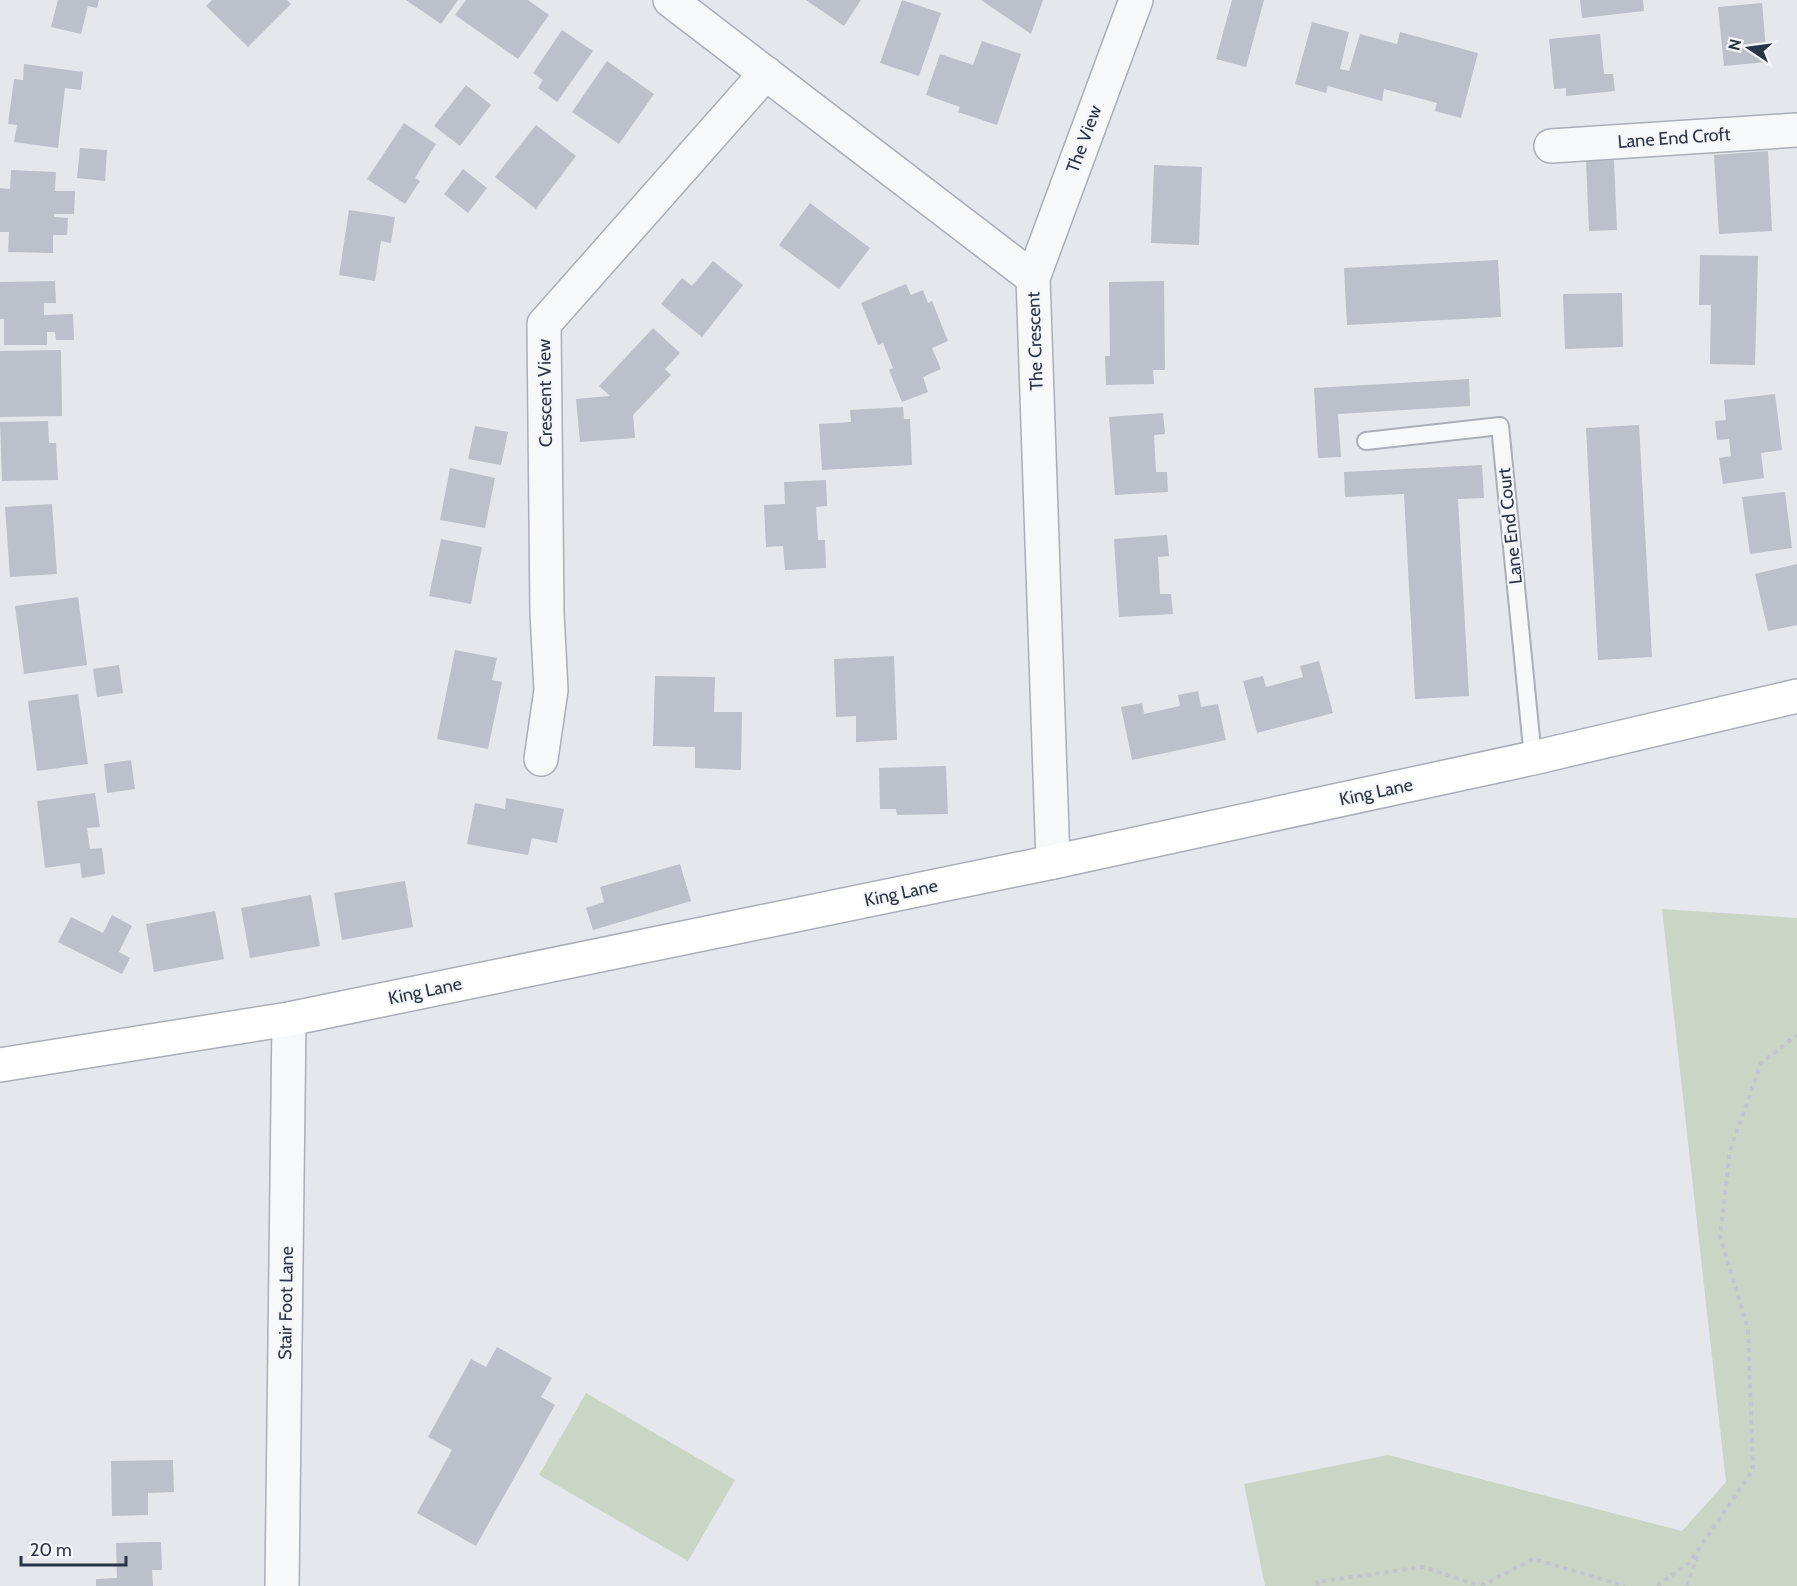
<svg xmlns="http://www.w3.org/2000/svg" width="1797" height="1586" font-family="Cabin,sans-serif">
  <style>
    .green { fill: #c9d6c5 }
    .building { fill: #bbc0ca }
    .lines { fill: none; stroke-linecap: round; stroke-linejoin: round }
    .lane-casing { stroke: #a9aeb7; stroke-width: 20 }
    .street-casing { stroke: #a9aeb7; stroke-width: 36 }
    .secondary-casing { stroke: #a9aeb7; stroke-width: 36 }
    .path { stroke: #c2c5cb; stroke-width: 4; stroke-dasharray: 4.5 4.5; stroke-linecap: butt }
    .lane { stroke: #f7f8fa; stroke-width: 16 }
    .street { stroke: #f7f8fa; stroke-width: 33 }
    .secondary { stroke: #fff; stroke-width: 33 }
    .labels { text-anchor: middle; stroke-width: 4.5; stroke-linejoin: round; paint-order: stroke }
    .street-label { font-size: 18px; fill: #2b3445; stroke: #f4f6f9 }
  </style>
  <rect width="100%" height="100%" fill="#e4e7ec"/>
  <!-- green -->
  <path class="green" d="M1662 909 1797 918V1586H1265L1244 1484 1388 1455 1682 1531 1726 1482Z
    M586 1393 735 1480 688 1561 539 1475Z"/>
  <!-- building -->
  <path class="building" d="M58 0H99L97 8 88 6 81 34 51 27Z
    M212 0H287L291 4 248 47 206 6Z
    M406 0H458L441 24Z
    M466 0H528L549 15 518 59 455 15Z
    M806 0H861L844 26Z
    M902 0 941 13 919 76 880 63Z
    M981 0H1043L1031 34Z
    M1232 0H1264L1246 67 1216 59Z
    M1580 0H1643L1644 11 1582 18Z
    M1762 3 1767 62 1724 66 1718 7Z
    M1312 22 1349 32 1340 69 1349 71 1360 34 1397 44 1400 32 1478 53 1461 118 1435 111 1437 103 1384 89 1382 101 1328 86 1326 93 1295 84Z
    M562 30 593 51 557 102 538 88 543 80 533 73Z
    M1600 34 1604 74H1613L1615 91 1566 96V88L1554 89 1549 39Z
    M982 41 1021 54 997 125 958 112 960 107 926 95 940 54 973 65Z
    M607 61 654 94 619 144 572 112Z
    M24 64 83 72 81 90 65 88 58 148 14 142 17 125 8 124 14 79 23 80Z
    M466 85 491 105 460 146 434 126Z
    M404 123 436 144 415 178 420 181 405 204 367 179Z
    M536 125 576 156 536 209 495 177Z
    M80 148 107 150 105 181 77 178Z
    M1768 151 1772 231 1719 234 1714 155Z
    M1614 160 1617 230 1589 231 1586 161Z
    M1154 165 1202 167 1199 245 1151 243Z
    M463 169 487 188 468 213 444 194Z
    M11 170 56 172 55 191H75L74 214H54V217L68 218 67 235H53V253L8 252 9 232H0V188L10 189Z
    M810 203 870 248 839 289 779 245Z
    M349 210 395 217 391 243 381 241 375 281 339 275Z
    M1700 255 1758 256 1755 365 1710 364 1711 305H1699Z
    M1498 260 1501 317 1347 325 1344 268Z
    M713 261 743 285 702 337 661 304 682 278 692 286Z
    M55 281 56 303H44V315L73 314 74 340H56L55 332H47V345H4V319H0V282Z
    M1164 281 1165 370H1153L1154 384 1106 385 1105 356H1110L1109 282Z
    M906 284 911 295 923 290 928 303 932 301 948 341 932 348 941 369 923 377 928 392 902 402 889 370 893 368 883 343 878 345 861 303Z
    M1622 293 1623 347 1565 349 1563 294Z
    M653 328 680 353 665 369 671 375 633 415 635 438 580 442 576 399 610 396 599 386Z
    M61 350 62 416 0 417V351Z
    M1469 379 1470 406 1338 414 1341 457 1318 458 1314 388Z
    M1775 394 1782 450 1761 453 1764 478 1723 484 1719 458 1731 456 1729 439 1717 440 1715 421 1726 420 1724 400Z
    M903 407 904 419H910L912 465 822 470 819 424 851 422 850 410Z
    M1163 413 1165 434 1154 435 1156 472H1167L1168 492 1115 495 1109 417Z
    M48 421 49 443H56L58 480 2 481 0 422Z
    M1639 425 1652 657 1598 660 1586 428Z
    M475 426 508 432 501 465 468 459Z
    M1482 465 1484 498 1458 499 1469 696 1415 699 1404 494 1345 497 1344 472Z
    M450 468 495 478 485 528 440 520Z
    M826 480 827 506 816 507 818 540H825L826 568 785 570 783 546 766 547 764 505 785 504 784 482Z
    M1785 492 1792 548 1750 554 1742 497Z
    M52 504 57 574 10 577 5 507Z
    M1167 535 1169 556 1158 557 1159 575 1160 594H1171L1173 614 1119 617 1114 539Z
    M441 539 482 547 471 604 429 596Z
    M1797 564V625L1768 631 1755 574Z
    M78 597 87 665 24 674 15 606Z
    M455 650 497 658 492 680 502 682 488 749 437 739Z
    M894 656 897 740 856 742V716L836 717 834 659Z
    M1319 661 1333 713 1257 733 1243 681 1263 676 1266 687 1303 677 1300 666Z
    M119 665 123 693 97 697 93 669Z
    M655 676 715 677 714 712H742L741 770 695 768V747L653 746Z
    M1198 691 1201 707 1218 704 1226 740 1132 760 1121 707 1142 703 1144 714 1180 706 1178 695Z
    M78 694 88 764 37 771 28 701Z
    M131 760 135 789 107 793 104 764Z
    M946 766 948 814 897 815 896 809H880L879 768Z
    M95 793 100 827 87 828 90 849 102 848 105 874 82 878 80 863 45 868 37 801Z
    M506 798 564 809 557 843 532 838 528 855 467 844 475 803 505 809Z
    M680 864 691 901 593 930 586 908 604 902 600 887Z
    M405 881 413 927 342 940 334 893Z
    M311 895 320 946 250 958 241 908Z
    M215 911 224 959 154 972 146 924Z
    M112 915 132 926 119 952 130 958 122 974 58 942 71 917 103 933Z
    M497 1347 552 1378 541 1397 555 1405 476 1546 417 1513 452 1450 428 1437 471 1359 486 1367Z
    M173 1460 174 1492 148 1493V1515L112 1516 111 1461Z
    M152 1542H161L162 1570H152L153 1586H96V1579L117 1578 116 1543Z"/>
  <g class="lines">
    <defs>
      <path id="lane" d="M1366 441 1500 426 1533 758"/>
      <path id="street" d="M670 0 1033 278 1053 862
        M1551 146 1797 130
        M1033 278 1136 0
        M541 759 551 690 547 613 544 324 766 73
        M282 1586 289 1019"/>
      <path id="secondary" d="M0 1065 289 1019 1053 862 1533 758 1797 696"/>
    </defs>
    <!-- lane casing -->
    <use href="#lane" class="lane-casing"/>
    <!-- street casing -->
    <use href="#street" class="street-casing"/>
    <!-- secondary casing -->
    <use href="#secondary" class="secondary-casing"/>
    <!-- path -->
    <path class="path" d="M1318 1586 1317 1582 1423 1567 1480 1586
      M1481 1586 1533 1559 1625 1586
      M1657 1586 1689 1563 1753 1470 1748 1330 1720 1236 1730 1151 1761 1063 1797 1035
      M1687 1586 1698 1553"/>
    <!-- lane -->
    <use href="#lane" class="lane"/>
    <!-- street -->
    <use href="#street" class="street"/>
    <!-- secondary -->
    <use href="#secondary" class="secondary"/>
  </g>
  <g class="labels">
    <!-- street labels -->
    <g class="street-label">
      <text transform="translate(1674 138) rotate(-4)" y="6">Lane End Croft</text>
      <text transform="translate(1084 139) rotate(-70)" y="6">The View</text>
      <text transform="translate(1035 341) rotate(-92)" y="6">The Crescent</text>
      <text transform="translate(545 393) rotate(-91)" y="6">Crescent View</text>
      <text transform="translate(1510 526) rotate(-96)" y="6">Lane End Court</text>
      <text transform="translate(1376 792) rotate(-12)" y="6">King Lane</text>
      <text transform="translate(901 893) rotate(-12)" y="6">King Lane</text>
      <text transform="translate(425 991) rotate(-12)" y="6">King Lane</text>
      <text transform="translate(286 1303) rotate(-89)" y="6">Stair Foot Lane</text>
    </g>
  </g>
  <!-- north arrow -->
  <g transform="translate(1749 48) rotate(283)" stroke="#f4f6f9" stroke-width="4.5" paint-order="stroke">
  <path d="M0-4.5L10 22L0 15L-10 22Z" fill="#2b3445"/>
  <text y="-9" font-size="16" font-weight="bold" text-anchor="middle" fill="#2b3445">N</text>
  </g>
  <!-- scale -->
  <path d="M21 1556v9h105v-9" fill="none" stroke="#2b3445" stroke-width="3"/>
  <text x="30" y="1556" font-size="18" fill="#2b3445" stroke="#f4f6f9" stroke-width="4.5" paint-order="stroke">20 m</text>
</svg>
